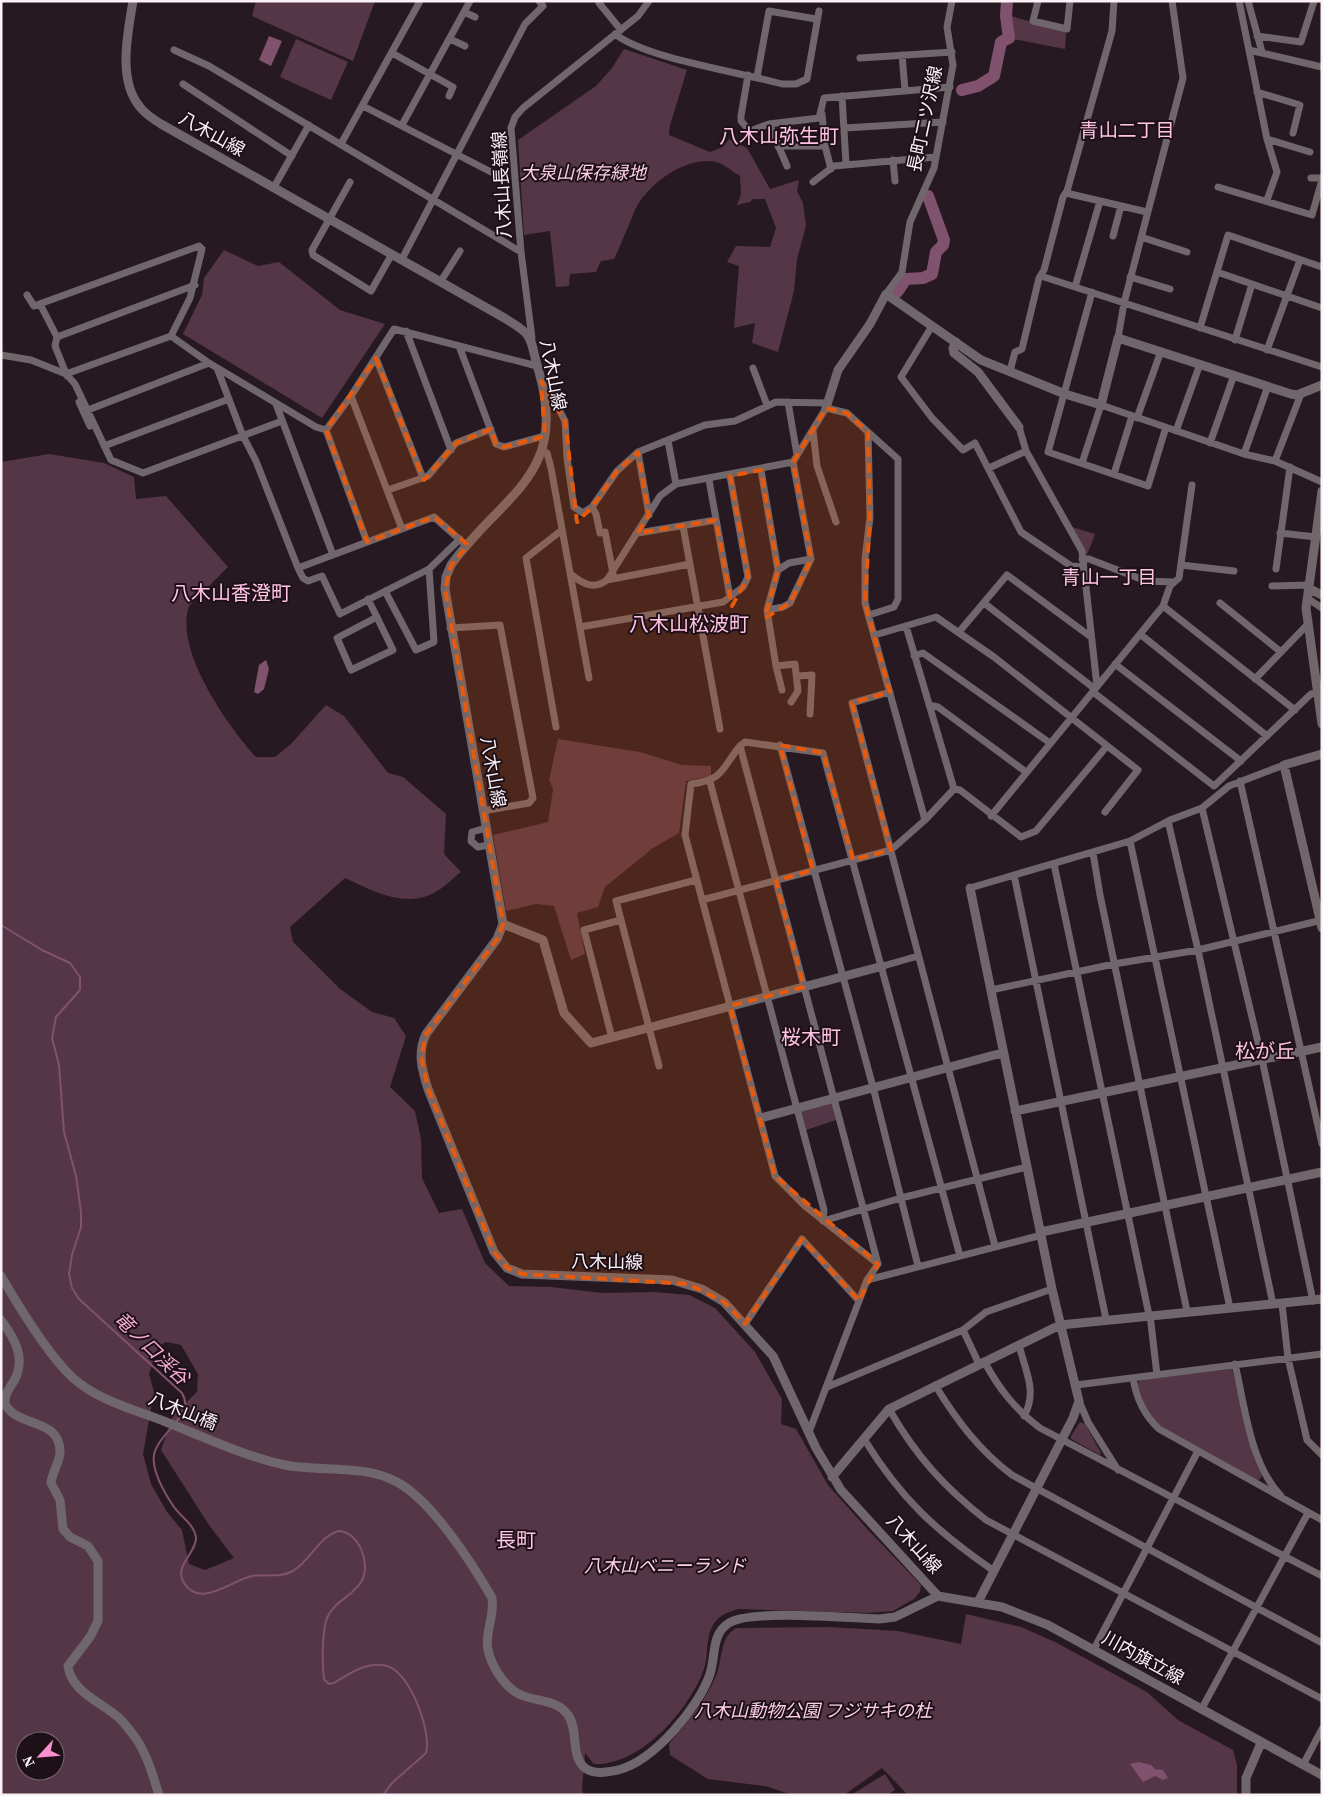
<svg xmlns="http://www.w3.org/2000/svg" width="1323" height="1796" font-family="'Source Serif 4','Noto Sans JP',serif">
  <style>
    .green { fill: #543647; fill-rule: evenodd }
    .water { fill: #81526d }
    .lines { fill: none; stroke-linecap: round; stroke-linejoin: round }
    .stream { stroke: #81526d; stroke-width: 2 }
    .river { stroke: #81526d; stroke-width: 12 }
    .minor { stroke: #6f676b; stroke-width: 7 }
    .tertiary { stroke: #6f676b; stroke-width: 9 }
    .marked { fill: #e8590c; fill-opacity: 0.2; stroke: #e8590c; stroke-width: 4; stroke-dasharray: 10 6; stroke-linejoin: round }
    .labels { text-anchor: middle; stroke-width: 4; stroke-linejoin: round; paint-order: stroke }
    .street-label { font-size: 18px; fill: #fbf1f6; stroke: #1d1017 }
    .park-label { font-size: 18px; font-style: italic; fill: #fdcee7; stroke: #1d1017 }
    .neighbourhood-label { font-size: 19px; fill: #ffc3e4; stroke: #1d1017 }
    .water-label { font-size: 19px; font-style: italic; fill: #f9aed8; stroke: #1d1017 }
    .quarter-label { font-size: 20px; fill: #ffc3e4; stroke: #1d1017 }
  </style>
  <rect width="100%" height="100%" fill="#271921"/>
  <!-- green -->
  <path class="green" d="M256 1H375L353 61 252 16Z
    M1011 16 1066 32 1065 49 1013 39Z
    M296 39 348 62 331 100 280 77Z
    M624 49 687 70 670 125 669 135 710 152 723 147 729 139 747 148 770 189 799 180 797 191 803 203 806 226 797 259 794 291 778 352 752 343 755 323 734 328 739 266 727 262 736 246 770 247 776 228 765 199H753L750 202 737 205 741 194 740 176C733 172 724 164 716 162 687 155 647 184 635 210 628 226 622 243 614 259L601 261 596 272 570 274 569 286 556 287 550 231 524 235 518 140 596 86 612 68Z
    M224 250 258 266 279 262 340 310 385 324 322 418 183 334 202 295 204 278Z
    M49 454 104 463 134 477 136 499 166 496 228 567 189 606C174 650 227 725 256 757H275L291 744 326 705 344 716 388 773 403 777 446 814 444 854 461 872C453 878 446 886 437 891 407 910 373 891 345 878L290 927 293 942 339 988 372 1012 394 1018 406 1036 390 1087 415 1111 421 1139 422 1178 439 1213 462 1209 485 1263 509 1286 551 1287 602 1293 655 1292 689 1295 715 1308 755 1352 782 1399 781 1424 796 1429 828 1485 868 1530 921 1585 920 1592 914 1599 893 1611 868 1613 738 1609C729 1612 721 1614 715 1622 705 1635 709 1654 704 1669 689 1710 641 1766 594 1764L585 1753 582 1790 584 1795H1V462ZM166 1342 181 1345 198 1374 197 1392 173 1415 161 1450 209 1525 234 1558 205 1570 189 1564 182 1530 167 1512 151 1484 143 1454 154 1392 149 1374 158 1347ZM25 1741H55V1771H25Z
    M1072 527 1095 534 1087 555Z
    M558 739 640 752 682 765 711 766V776L686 781 679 833 653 848 605 887 598 907 577 913 585 954 571 960 554 906 536 904 506 911 493 835 548 822 553 789 549 780Z
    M832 1102 836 1120 806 1130 801 1110Z
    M1232 1369 1255 1461 1262 1476 1258 1481 1157 1425 1144 1404 1137 1384 1140 1380Z
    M1080 1422 1085 1424 1101 1453 1100 1455 1071 1439V1436Z
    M966 1614 1021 1627 1057 1643 1147 1692 1178 1720 1233 1750 1237 1765V1795H904L906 1793 882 1768 844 1795H793L765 1786 708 1779 670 1755 669 1744C686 1723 705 1702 716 1676 723 1659 719 1638 736 1628L829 1627 898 1631 961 1644Z
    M885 1774 895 1790 887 1795H851Z"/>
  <!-- water -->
  <path class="water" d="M269 36 282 41 271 66 259 60Z
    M266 660 269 669 264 689 258 694 254 692 259 665Z
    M1139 1762 1151 1765 1155 1769 1163 1770 1168 1778 1163 1780 1155 1776 1143 1782 1130 1764Z"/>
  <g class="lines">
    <!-- stream -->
    <path class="stream" d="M1 925 42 950 70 963 80 977V990L56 1017 52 1038 59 1065 64 1132 76 1176 81 1212V1227L72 1255 69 1274 72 1288 79 1299 182 1393C189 1406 184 1413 175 1423
      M172 1427C166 1434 158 1442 155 1451 149 1467 165 1494 174 1507 181 1517 194 1524 196 1537 197 1553 173 1566 184 1583 200 1609 232 1580 252 1576 266 1574 280 1578 293 1571 311 1560 318 1538 338 1531 359 1531 372 1565 361 1582 352 1597 334 1601 327 1618 322 1631 322 1664 324 1679L329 1684 334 1683C351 1673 366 1661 387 1666 410 1672 432 1732 426 1753L392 1783 383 1795"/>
    <!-- river -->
    <path class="river" d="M962 90 978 86 994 76 1001 42 1009 38 1006 16 1007 1
      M897 292 906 279 923 278 932 274 936 252 943 245 944 240 928 196"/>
    <!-- minor -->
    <path class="minor" d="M1038 1 1033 21 1067 29 1070 1
      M1239 1 1267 139 1277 172 1267 200
      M1248 1 1262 52
      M599 3 621 30
      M464 12 475 17
      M615 34C647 59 740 72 782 84H796L807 79 819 11
      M1257 36 1301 42 1314 1
      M450 39 465 46
      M174 50 209 66 521 252
      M1249 50 1322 67
      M392 53 453 87 449 96
      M902 55 905 90
      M860 58 952 52
      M748 75 741 116V121L750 131 769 124 819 118 824 98 950 87
      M757 77 769 11 816 19
      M183 84 292 156
      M1257 92 1300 105 1293 133
      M842 96 846 164
      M363 106 493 173
      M822 114 825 146 831 169
      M769 124 787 166
      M402 125 470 1
      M845 128 943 122
      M1267 139 1310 152
      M341 144 420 1
      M778 146H825
      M893 160 895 181
      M1311 178H1322
      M350 182 312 250 313 255 371 291 392 254
      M813 182 834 166 936 157
      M274 187 309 125
      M1218 187 1312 215 1322 180
      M1066 193 1147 212
      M1113 236 1121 206
      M1141 237 1187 252
      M402 259 525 24 543 6 539 1
      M1217 272 1322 308
      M1041 276 1322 367
      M1130 277 1170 289
      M441 281 460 251
      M1075 287 1100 201
      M1092 292 1048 452 1148 486 1166 427
      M886 294 902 272 910 222 934 168 953 65 947 27 952 1
      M27 295 34 306 199 246 202 249 190 298 171 336
      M40 304 57 337 195 285
      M932 326 901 377 932 418 963 450 975 443 1021 532 1071 566 1083 567
      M1200 328 1228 235 1322 267
      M406 331 451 450
      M57 337 55 346 67 376
      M532 338 521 252 511 128 515 117 523 108 638 16 649 1
      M1118 338 1124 303 1183 78 1172 1
      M1235 340 1252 284
      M459 346 496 444 504 447 544 436
      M1267 350 1300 260
      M1 355 31 360 66 374 171 336 209 363 316 427 326 430 351 396 394 329 537 366
      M376 358 423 478
      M217 368 243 436 256 461 298 568 434 517 467 546
      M753 368 767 405
      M1010 371 1015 352 1022 349 1039 278 1044 270 1063 197 1067 191 1112 31 1114 1
      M66 374 75 384 111 460 143 473 282 421
      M541 381 548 388 565 421 567 458 574 507 583 513 592 507 617 471 638 452 705 425 735 421 776 402 827 403
      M351 396 402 529
      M79 402 90 426
      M788 402 797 455
      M276 404 333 555
      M88 410 209 363
      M1137 418 1161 351
      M1019 427 1026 451 1082 551 1097 686
      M326 430 367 542
      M813 431 817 466 836 522
      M1176 431 1200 364
      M868 432 898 459V599L894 607 869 615
      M668 441 676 484
      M1210 443 1234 375
      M104 446 229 399
      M542 451 547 453 551 468 589 678
      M638 452 649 515
      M1244 454 1268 386
      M1275 461 1301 394
      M1082 463 1101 405 1244 454 1275 461 1322 482
      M989 468 1026 451
      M761 470 778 570 767 610 776 666 795 664 798 691 791 702
      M1114 474 1132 416
      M709 480 730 597
      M388 490 428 476 456 443 491 429
      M592 507 596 514 600 533 605 532 613 573
      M683 526 720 729
      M638 533 716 520
      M1280 533 1316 537
      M1082 559H1089L1146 581 1173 582
      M1181 565 1234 571
      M298 568 303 578 308 581 322 576 340 614 429 569
      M1276 569 1290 467
      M778 570 789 563 811 559
      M572 575C583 584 594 590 607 580L660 496 676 484 793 462 826 408 847 413 868 432 870 517 865 559V603L925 820 891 850 702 900
      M607 580 690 564
      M1272 586 1309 585
      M385 591 416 650 434 642 429 569 460 539
      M1307 598 1322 608
      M368 599 393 650 351 670 337 638 377 617
      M984 603 1095 689
      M1220 603 1281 652
      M1163 606 1295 710
      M767 610 783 607 790 603 811 559 793 462
      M906 626 954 789
      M580 627 723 602 743 587 748 577 730 476
      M450 628 500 625 533 798 529 803 483 811
      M959 632 1007 575 1091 637
      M1140 634 1267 736
      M875 635 936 617 994 657 1138 770 1105 812
      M914 656 923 653 1050 743
      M1115 664 1241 761
      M776 666 782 690
      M797 676 812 675 810 714
      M1255 679 1307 625
      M890 692 852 703 995 1246
      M1093 692 1214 786 1311 694 1317 693
      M929 705 938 707 1026 772
      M556 727 526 558 562 530
      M780 745 873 1087 918 1266
      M740 746C721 769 724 780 691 784L685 835 775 1176 805 1206 878 1264
      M1240 781 1322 1144
      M710 782 824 1210 823 1221 901 1198 1027 1167
      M1202 808 1262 1059 1313 1301
      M991 816 1163 606 1170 586 1179 578 1192 485
      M925 820 954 789 960 790 1021 837 1036 831 1107 746
      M1168 821 1198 950 1273 1304
      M486 828 472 832 471 841 478 847 489 845
      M1130 841 1230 1308
      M1093 853 1100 895 1187 1311
      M1054 864 1149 1315
      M1014 875 1106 1319
      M970 888 1130 841 1170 820 1202 808 1229 786 1284 765
      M621 920 659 1066
      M883 966 918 956
      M991 990 1114 964 1198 950 1322 920
      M612 1038 584 930 621 920 616 901 696 880
      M867 1280 1042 1235
      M1282 1304 1288 1358 1307 1440 1322 1455
      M1150 1315 1157 1375
      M745 1324 802 1239 859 1301
      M963 1330 986 1312 1052 1289
      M1019 1345C1025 1370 1038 1392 1024 1416
      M984 1361C999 1389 1015 1409 1040 1428L1322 1576
      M1235 1364C1245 1406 1250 1464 1281 1496
      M1133 1378C1136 1397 1145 1416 1159 1429L1322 1520
      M935 1385C957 1421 979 1450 1012 1475L1322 1643
      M1076 1385 1322 1354
      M827 1387 963 1330 979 1364
      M1079 1401 1088 1422 1118 1470
      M889 1409C916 1456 944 1487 986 1520L1322 1699
      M809 1432 867 1280 878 1264 740 746 745 742 823 753 960 1256
      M864 1439C901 1499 936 1531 994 1571
      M1094 1649 1198 1451
      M1201 1710 1308 1513
      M1303 1765 1322 1729"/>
    <!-- tertiary -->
    <path class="tertiary" d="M133 1C128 32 117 80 140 107 145 114 153 119 161 124L501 316C537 337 528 335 539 372 569 476 502 494 451 565L446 577 445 589 503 924 497 939 426 1034C417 1053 422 1070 428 1089L494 1252 507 1268 522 1274 672 1280 702 1289 724 1302 773 1356 816 1448 841 1490 938 1596
      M956 342 953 348 954 353 978 372 1019 427
      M826 408 838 370 870 324 886 294 981 360 1065 394 1101 405 1118 338 1291 394 1297 395 1322 385
      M1322 491 1306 608 1322 724
      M1308 588 1322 595
      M1322 754 1284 765 1322 928
      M970 888 1052 1289 1079 1401 1073 1418 978 1602
      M503 924 543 940 564 1013 591 1043 883 966
      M1015 1111 1322 1047
      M761 1118 1002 1053
      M1041 1232 1322 1172
      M1 1276C19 1307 47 1354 73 1378 96 1399 132 1409 161 1420 202 1436 243 1456 285 1465 321 1472 364 1464 397 1482 432 1501 472 1563 492 1598 495 1616 483 1636 489 1654 493 1668 506 1689 521 1695 537 1702 557 1699 568 1715 579 1730 570 1756 585 1768 594 1775 608 1772 618 1770 654 1761 699 1707 710 1674 716 1655 711 1634 729 1623 752 1609 848 1618 879 1619L895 1617 938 1596
      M1 1320C14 1338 26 1357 15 1379 10 1388 4 1394 5 1404 17 1428 61 1417 60 1453 59 1463 52 1473 51 1483L60 1500 63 1529 70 1537 88 1546 98 1561V1621L90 1637 68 1666C71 1691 100 1702 118 1717 124 1722 130 1731 135 1737 147 1754 153 1776 159 1795
      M832 1477 889 1409 1060 1325 1322 1299
      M938 1596 1002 1607 1048 1625 1322 1775
      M1246 1795V1778L1261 1743"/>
  </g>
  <!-- marked area -->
  <path class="marked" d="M376 358 424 480 456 443 491 429 496 444 504 447 545 436 541 381 565 421 577 522 592 507 617 471 638 452 649 515 638 533 716 520 732 606 748 577 730 476 761 470 778 570 765 618 790 603 811 559 793 462 826 408 847 413 868 432 870 517 865 603 890 692 852 703 891 850 853 860 823 753 780 745 813 870 776 881 804 987 730 1006 775 1176 878 1264 859 1301 802 1239 745 1324 724 1302 688 1284 522 1274 507 1268 494 1252 428 1089 421 1057 426 1034 497 939 503 924 445 589 451 565 468 545 434 517 367 542 326 430Z"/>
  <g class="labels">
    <!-- street labels -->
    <g class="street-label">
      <text transform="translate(925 119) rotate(-78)" y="6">長町二ツ沢線</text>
      <text transform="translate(212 134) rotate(29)" y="6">八木山線</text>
      <text transform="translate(502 185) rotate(-93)" y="6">八木山長嶺線</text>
      <text transform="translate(553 375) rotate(79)" y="6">八木山線</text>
      <text transform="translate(493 772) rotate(80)" y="6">八木山線</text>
      <text transform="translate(607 1262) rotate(1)" y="6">八木山線</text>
      <text transform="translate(183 1411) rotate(22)" y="6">八木山橋</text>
      <text transform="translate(914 1544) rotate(48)" y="6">八木山線</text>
      <text transform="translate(1143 1658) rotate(29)" y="6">川内旗立線</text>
    </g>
    <!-- park labels -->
    <g class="park-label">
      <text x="583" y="179">大泉山保存緑地</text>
      <text x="665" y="1572">八木山ベニーランド</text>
      <text x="813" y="1717">八木山動物公園 フジサキの杜</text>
    </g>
    <!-- neighbourhood labels -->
    <g class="neighbourhood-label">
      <text x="1127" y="137">青山二丁目</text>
      <text x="1109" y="584">青山一丁目</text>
    </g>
    <!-- water labels -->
    <g class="water-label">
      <text transform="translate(152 1348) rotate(44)" y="7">竜ノ口渓谷</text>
    </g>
    <!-- quarter labels -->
    <g class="quarter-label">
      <text x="779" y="143">八木山弥生町</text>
      <text x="231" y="600">八木山香澄町</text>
      <text x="689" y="631">八木山松波町</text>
      <text x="811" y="1044">桜木町</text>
      <text x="1265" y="1058">松が丘</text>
      <text x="516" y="1547">長町</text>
    </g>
  </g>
  <!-- border -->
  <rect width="1323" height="1796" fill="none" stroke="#fbf1f6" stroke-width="5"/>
  <!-- north arrow -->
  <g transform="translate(40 1756) rotate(244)"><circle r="24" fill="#1d1017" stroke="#766a70"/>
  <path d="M0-4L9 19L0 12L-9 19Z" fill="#f790cd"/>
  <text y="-8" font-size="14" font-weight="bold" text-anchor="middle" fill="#fbf1f6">N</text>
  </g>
</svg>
